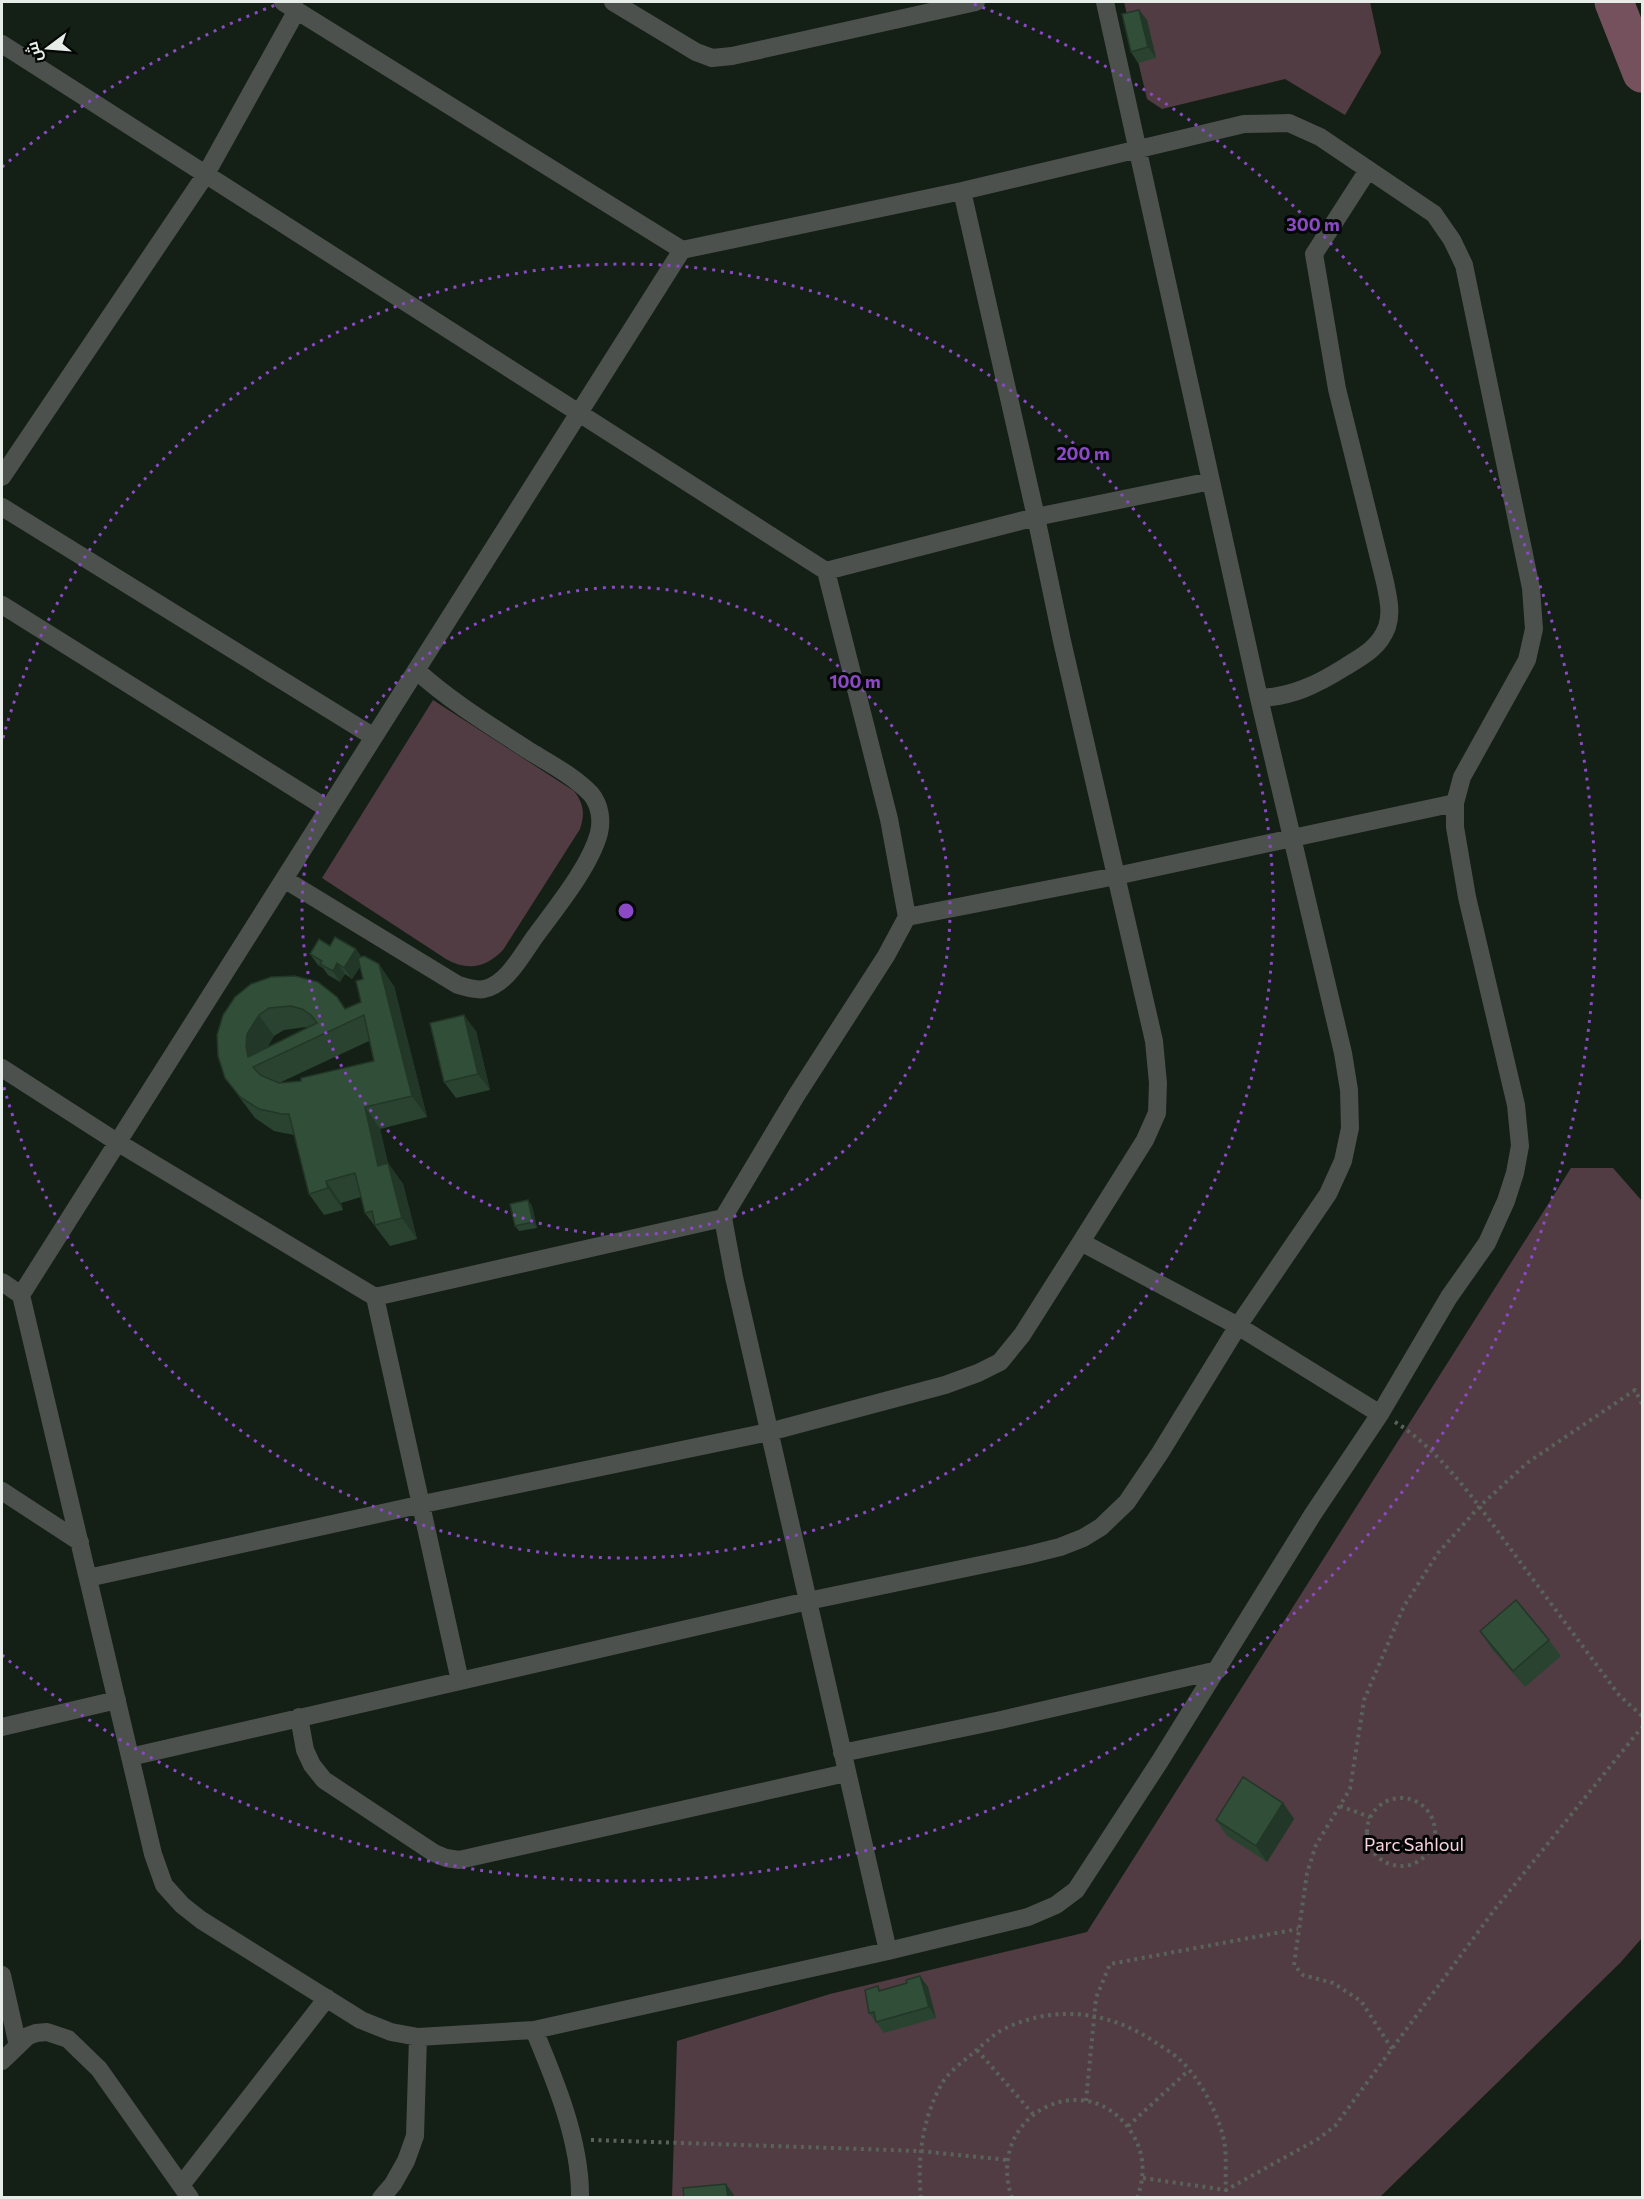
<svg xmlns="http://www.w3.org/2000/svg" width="1644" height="2199" font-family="Commissioner,Cairo,sans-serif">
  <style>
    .green { fill: #523c43 }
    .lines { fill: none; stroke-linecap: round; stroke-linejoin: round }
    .river { stroke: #74515c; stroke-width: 39 }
    .path { stroke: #59635b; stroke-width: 4; stroke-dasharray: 3 4.5; stroke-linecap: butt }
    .minor { stroke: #4c514d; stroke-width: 18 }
    .wall { fill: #2a4330; fill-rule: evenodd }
    .shaded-wall { fill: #223727 }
    .building { fill: #314e38; stroke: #223727; stroke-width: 1.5; fill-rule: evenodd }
    .ring { fill: none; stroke: #8b49c5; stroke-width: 3; stroke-dasharray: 3 6 }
    .labels { text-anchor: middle; stroke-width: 6; stroke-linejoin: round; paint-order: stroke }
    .park-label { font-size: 18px; fill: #fbd3df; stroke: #040705 }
    .centre { fill: #8b49c5; stroke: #040705; stroke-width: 3 }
    .ring-label { font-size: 18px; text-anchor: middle; font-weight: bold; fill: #8b49c5; stroke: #040705; stroke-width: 6; stroke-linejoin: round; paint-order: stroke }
  </style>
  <rect width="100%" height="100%" fill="#141f16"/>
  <!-- green -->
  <path class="green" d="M1124 2H1370L1381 53 1345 115 1285 79 1162 109 1147 99Z
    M433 700 574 791C584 804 585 814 580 829L503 950C486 968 467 971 446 959L322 878Z
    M1571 1168H1613L1642 1201V1938L1620 1963 1380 2197 672 2198 677 2041 830 1994 1087 1932Z"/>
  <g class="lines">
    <!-- river -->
    <path class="river" d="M1614 2 1642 73"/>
    <!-- path -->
    <path class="path" d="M1395 1422C1442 1451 1482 1510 1515 1555 1549 1601 1584 1648 1619 1695L1642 1716
      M1367 1832a34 34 0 1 1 68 0a34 34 0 1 1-68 0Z
      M1340 1806 1370 1817
      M1392 2049 1361 2001 1333 1983 1303 1975 1294 1965 1307 1873 1316 1845 1350 1789 1364 1700 1404 1606 1438 1553 1479 1507 1527 1463 1635 1390 1642 1404
      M977 2050 1033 2114
      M1086 2101 1096 1998 1110 1964 1298 1929
      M1128 2126 1188 2071
      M591 2140 920 2151 1007 2160
      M1143 2178 1226 2190 1318 2139 1335 2126 1495 1909 1642 1727
      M921 2198C917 2160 922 2121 940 2087 946 2074 961 2063 972 2054 981 2047 990 2037 1000 2031 1052 2004 1107 2010 1155 2042 1162 2047 1171 2052 1178 2058 1200 2078 1217 2111 1224 2140 1227 2156 1225 2175 1226 2190L1224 2198
      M1012 2198C983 2113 1090 2062 1133 2135 1145 2155 1145 2177 1137 2198"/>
    <!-- minor -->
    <path class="minor" d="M283 2 682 250
      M613 2 696 52 712 58 732 56 976 2
      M2 44 826 571 889 819 907 917 886 956 796 1096 723 1218 734 1277 888 1951
      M962 191 1036 517 1211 481
      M2 477 206 174 297 10
      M2 507 374 737
      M2 605 328 809
      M1259 698C1292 697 1318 684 1345 667 1363 656 1379 648 1387 627 1392 612 1388 597 1385 582L1337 389 1314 254 1368 170
      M284 879 458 985C466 987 476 991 484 989 506 985 522 955 534 938 555 909 590 867 599 833 602 820 600 805 591 794 575 777 551 764 531 752 491 726 451 702 416 670
      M907 917 1116 876 1455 803
      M2 1068 117 1142 375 1297 460 1681
      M2 1282 21 1295 153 1854 164 1885 182 1905 201 1920 361 2020 391 2032 418 2037 534 2030 888 1951 1028 1917 1056 1905 1076 1890 1160 1761 1313 1514 1380 1414 1238 1326 1081 1242 1145 1140 1157 1113 1158 1083 1154 1041 1062 641 1036 517 826 571
      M21 1295 682 250 962 191 1244 124 1289 123 1320 137 1434 214 1452 240 1464 265 1531 588 1534 629 1527 660 1462 777 1455 803V827L1467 897 1516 1105 1520 1146 1515 1173 1506 1201 1487 1243 1449 1297 1380 1414
      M375 1297 723 1218
      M2 1491 80 1542
      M88 1578 423 1504 769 1432 945 1385 978 1373 1000 1362 1022 1335 1081 1242
      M299 1717 305 1750 312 1765 324 1780 434 1853 446 1858 459 1860 846 1773
      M2 1727 117 1700
      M842 1753 1001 1720 1218 1670
      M130 1757 808 1601 1028 1555 1060 1547 1083 1538 1101 1527 1127 1502 1160 1453 1238 1326 1328 1194 1343 1161 1350 1128 1349 1090 1343 1053 1259 698 1105 2
      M2 1975 18 2046
      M534 2030C555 2080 581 2142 580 2198
      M2 2061 28 2036 36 2033 47 2032 68 2039 99 2069 190 2198
      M182 2184 327 1998
      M381 2198 393 2184 406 2161 415 2136 418 2037"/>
  </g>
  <!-- wall -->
  <path class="wall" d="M1139 10 1147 20 1156 58 1138 63 1131 52Z
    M330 946 362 957 394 986 427 1117 380 1129 388 1163 403 1184 417 1239 390 1246 365 1213 361 1197 341 1203 343 1210 324 1215 309 1194 294 1135 274 1131 255 1118 225 1078 235 997 346 1009 361 1002 363 979 360 967 352 979 345 974 340 982 328 975 323 968 318 965 310 954ZM306 1027 308 1028 267 1048 274 1036 284 1030ZM369 1041 374 1061 301 1081 279 1083Z
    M476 1031 490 1090 456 1098 444 1082Z
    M528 1200 532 1206 537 1228 519 1231 515 1226Z
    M1480 1631 1549 1640 1561 1656 1525 1687 1491 1648Z
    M1283 1803 1294 1819 1267 1862 1227 1836 1216 1820Z
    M920 1976 928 1987 936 2018 884 2033 869 2013 878 1986 880 1990 907 1983Z"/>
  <!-- shaded-wall -->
  <path class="shaded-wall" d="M1139 10 1147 20 1156 58 1148 47Z
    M356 949 364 960 352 979 344 968Z
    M337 963 345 974 340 982 333 971Z
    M379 964 394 986 427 1117 412 1096Z
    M259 1015 274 1036 262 1056 248 1057 246 1046 247 1034Z
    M464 1015 476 1031 490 1090 478 1074Z
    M365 1107 380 1129 393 1187 378 1166Z
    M388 1163 403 1184 417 1239 402 1218Z
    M326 1181 341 1203 343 1210 328 1188Z
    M528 1200 532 1206 537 1228 533 1222Z
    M1283 1803 1294 1819 1267 1862 1256 1846Z
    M920 1976 928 1987 936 2018 929 2007Z
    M726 2184 734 2195V2198H728Z"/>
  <!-- building -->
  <path class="building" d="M1139 10 1148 47 1131 52 1122 14Z
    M335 937 356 949 344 968 337 963 333 971 320 964 322 961 310 954 319 939 330 946Z
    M364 956 379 964 412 1096 365 1107 378 1166 388 1163 402 1218 375 1225 372 1211 365 1213 355 1173 326 1181 328 1188 309 1194 289 1114H282L259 1109 240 1097 225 1078 218 1056 217 1035 223 1015 235 997 251 984 271 977 295 976 318 982 337 997 345 1009 361 1002 356 981 363 979 358 958ZM291 1006 302 1009 311 1015 317 1023 248 1057 246 1046 247 1034 259 1015 269 1008ZM364 1015 374 1061 301 1078V1081L279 1083 260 1075 253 1067Z
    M464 1015 478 1074 444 1082 430 1023Z
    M528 1200 533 1222 515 1226 510 1204Z
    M1516 1600 1549 1640 1513 1671 1480 1631Z
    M1243 1777 1283 1803 1256 1846 1216 1820Z
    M920 1976 929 2007 876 2022 874 2012 869 2013 865 1990 878 1986 879 1991 907 1983 906 1980Z
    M726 2184 728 2198H684L683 2188Z"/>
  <!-- distance rings -->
  <g class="ring">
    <circle cx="626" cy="911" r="324"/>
    <path d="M3 738A647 647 0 1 1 3 1084"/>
    <path d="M2 167A971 971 0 0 1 278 4M974 4A971 971 0 1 1 2 1655"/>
  </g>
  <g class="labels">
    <!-- park labels -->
    <g class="park-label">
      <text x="1414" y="1851">Parc Sahloul</text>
    </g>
  </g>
  <circle cx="626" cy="911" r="9" class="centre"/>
  <g class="ring-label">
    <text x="1313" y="231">300 m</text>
    <text x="1083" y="460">200 m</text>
    <text x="855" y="688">100 m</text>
  </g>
  <!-- border -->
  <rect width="1644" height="2199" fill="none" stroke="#e6ede8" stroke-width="6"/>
  <!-- north arrow -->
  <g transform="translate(48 48) rotate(254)" stroke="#040705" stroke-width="4.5" paint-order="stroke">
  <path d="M0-4.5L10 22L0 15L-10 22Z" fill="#e6ede8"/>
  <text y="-9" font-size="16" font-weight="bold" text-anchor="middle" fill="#e6ede8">ش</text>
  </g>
</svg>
